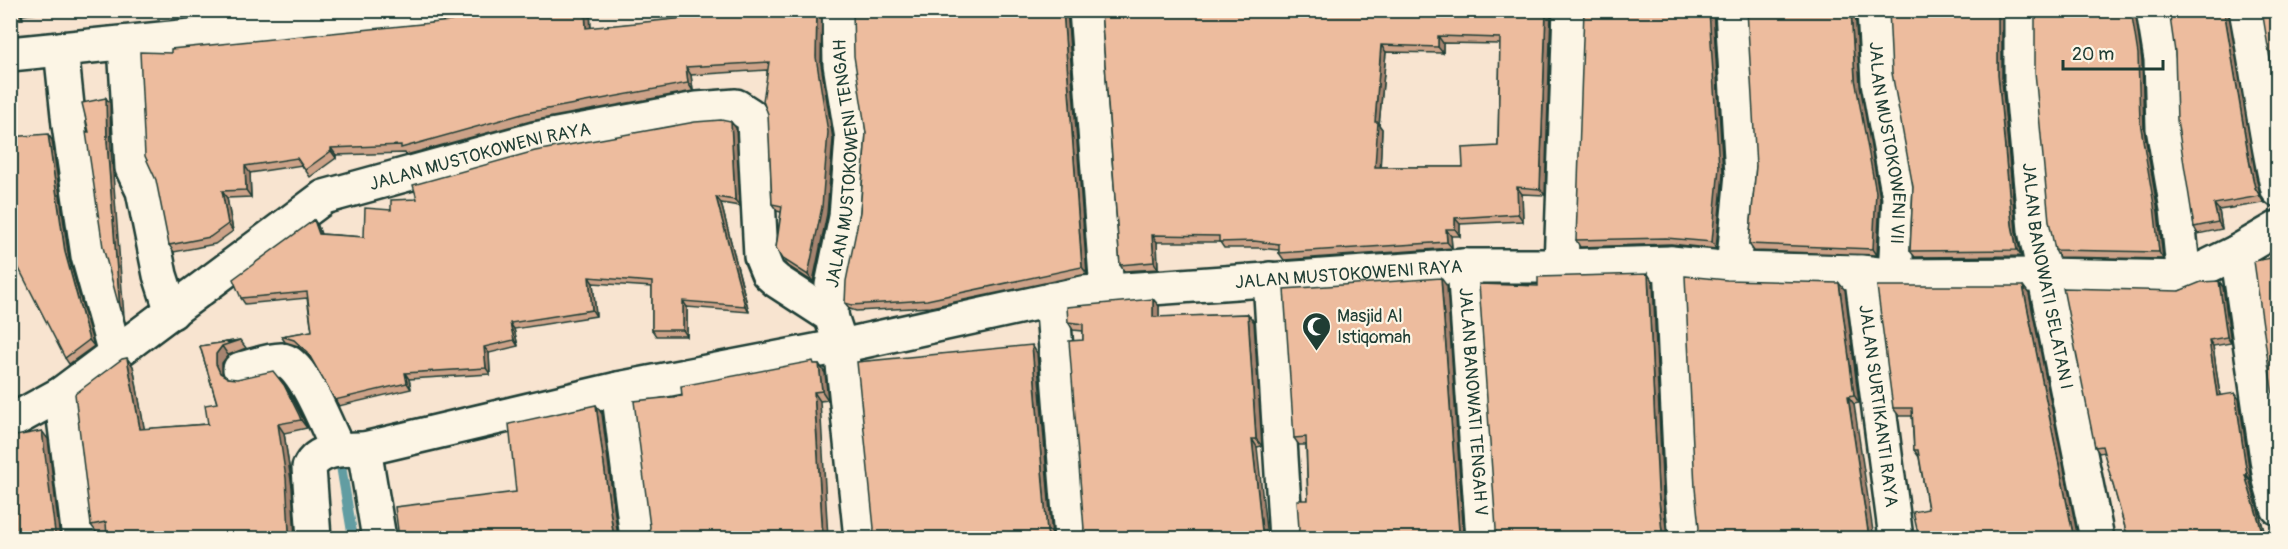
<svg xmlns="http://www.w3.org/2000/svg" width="2288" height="549" font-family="Pangolin,sans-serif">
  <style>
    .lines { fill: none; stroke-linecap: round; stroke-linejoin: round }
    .stream { stroke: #629da2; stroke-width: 10 }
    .street-casing { stroke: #1f3d34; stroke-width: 38 }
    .street { stroke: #fcf5e5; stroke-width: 33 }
    .wall { fill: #cca288; stroke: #1f3d34; stroke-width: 1.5; fill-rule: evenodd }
    .shaded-wall { fill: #a6846f; stroke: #1f3d34; stroke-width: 1.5 }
    .building { fill: #edbc9e; stroke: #1f3d34; stroke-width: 1.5; fill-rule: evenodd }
    .labels { text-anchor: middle; stroke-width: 4.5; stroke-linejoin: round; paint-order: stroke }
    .street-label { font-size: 18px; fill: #1f3d34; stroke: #fcf5e5 }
    .poi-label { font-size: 18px; fill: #1f3d34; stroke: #fcf5e5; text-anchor: start }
  </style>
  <rect width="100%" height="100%" fill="#f8e4d0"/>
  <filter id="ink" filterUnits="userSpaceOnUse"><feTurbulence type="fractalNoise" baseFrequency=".0167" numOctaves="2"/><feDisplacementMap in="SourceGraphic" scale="12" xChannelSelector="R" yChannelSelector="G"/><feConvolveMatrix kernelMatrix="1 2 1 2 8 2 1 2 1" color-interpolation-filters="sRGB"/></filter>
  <g filter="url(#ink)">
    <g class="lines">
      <!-- stream -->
      <path class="stream" d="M339 454 353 538"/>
      <defs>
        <g id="street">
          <path d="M1086 10 1107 291"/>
          <path d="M1732 10 1742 174 1733 269"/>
          <path id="s1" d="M1874 10 1878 82 1899 197 1895 276"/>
          <path id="s2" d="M2021 10V79L2035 230 2097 538"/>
          <path d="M2153 10 2161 59 2163 128 2177 209 2184 278"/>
          <path d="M2246 10C2258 70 2264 130 2278 190"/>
          <path d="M125 43 132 168 143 191 160 275 172 312"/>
          <path d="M61 49 69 125 88 256 115 353"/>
          <path d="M10 54 454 10"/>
          <path d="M2237 252 2270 480 2278 508"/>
          <path d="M1671 263 1682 497 1686 538"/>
          <path id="s3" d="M1464 266 1483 538"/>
          <path d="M1561 266 1570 10"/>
          <path id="s4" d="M1861 272 1896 538"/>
          <path d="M1270 279 1286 538"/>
          <path d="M1052 299 1071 538"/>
          <path id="s5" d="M831 316 832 285 846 217 852 138 840 64 839 10"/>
          <path d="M240 369C251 367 271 359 282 360 303 361 328 431 338 449"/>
          <path d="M618 389 637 538"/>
          <path d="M61 394 79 538"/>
          <path id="s6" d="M10 422 61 394 324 197 535 139 697 109 736 106 750 115 754 122 761 256 768 273 777 281 831 316 841 346 861 538"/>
          <path d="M364 449 379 538"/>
          <path id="s7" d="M314 538 309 468C318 448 346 449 364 449L618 389 841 346 1082 293 1464 266H1561L1671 263 1733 269 1861 272 1895 276 2044 275 2184 278 2237 252 2278 228"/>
        </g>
      </defs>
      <!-- street casing -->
      <use href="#street" class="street-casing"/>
      <!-- street -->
      <use href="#street" class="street"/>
    </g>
    <!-- wall -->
    <path class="wall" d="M10 10H65L22 15 23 19 10 20Z
      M202 10H259L206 16Z
      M484 10H590L591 28 695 17V10H822L821 64 833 139 827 214 813 282 788 266 776 248 781 212 777 211 772 204 767 70 691 75 693 91 531 121 406 155 405 153 336 155V158L310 177 302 165 250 173 251 197 227 198 233 231 215 244 174 252 169 245 171 53 451 21 483 13Z
      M853 10H1067L1087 274 931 307 856 311 850 309 845 303 860 212 866 133Z
      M1101 10H1551L1545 195 1522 194 1523 221 1460 224V236H1451L1452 248 1284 260 1279 253V250L1259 248H1224L1220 242H1157L1158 269 1124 271 1120 265ZM1443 43 1500 44 1498 146 1463 167H1380L1382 129 1379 125 1386 52 1443 53Z
      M1713 10 1723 174 1716 249 1671 244 1580 247 1576 240Z
      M1855 10 1860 85 1880 198 1877 255 1754 251 1749 244 1756 166Z
      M2035 10H2135L2142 61 2144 129 2158 212 2163 259 2059 257 2055 250Z
      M2228 13 2255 171 2260 194 2264 203 2219 210 2222 229 2198 234 2194 227 2175 52Z
      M2002 81 2016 232 2021 256 1915 257 1910 251 1913 187Z
      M731 122 736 128 740 206 721 203 749 312 687 307V336H656L652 330V287L593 283 596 316 514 329 518 346 489 353 490 374 409 379 411 389 339 406 310 357 298 346 285 342 281 336 312 331 307 298 245 304 241 298 314 220 318 226 321 234 364 237 391 210 417 199Z
      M52 140 69 259 94 346 69 364 65 358Z
      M2219 281 2223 287 2231 343 2213 346 2220 396 2239 399 2251 481H2250L2266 538H2128L2104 452 2099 453 2095 447 2179 291Z
      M1447 286 1308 500 1306 445H1299L1294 438Z
      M2023 286 2029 294 2078 538 1928 509 1919 457 1914 450 1912 416H1899L1893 408Z
      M1845 290 1859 403 1854 404 1697 538Z
      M1153 299 1159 306V317L1248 314 1254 322 1262 446 1257 447 1084 529 1083 331 1073 330 1068 322Z
      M240 340 246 348 228 355 222 363V372L223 375 228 378 290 394 305 423 307 428 284 433 292 487 295 538H107V532L97 533 91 525 133 366 144 429 208 424 217 403 200 346Z
      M816 364H819L825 373 828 400 820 401 648 537 682 396Z"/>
    <!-- shaded-wall -->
    <path class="shaded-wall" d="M17 10H19L22 15 23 19Z
      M585 10H590L591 35 586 28Z
      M817 10H822L821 64 833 139 827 214 813 282 808 275 816 57Z
      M1063 10H1067L1087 274 1082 267Z
      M1546 10H1551L1545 195 1540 189Z
      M1709 10H1713L1723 174 1716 249 1712 242Z
      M1851 10H1855L1860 85 1880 198 1877 255 1873 249 1855 79Z
      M1998 10H2002V81L2016 232 2021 256 2017 250 2012 225 1998 74Z
      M2131 10H2135L2142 61 2144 129 2158 212 2163 259 2159 252 2140 122Z
      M2224 10H2228L2255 171 2260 194 2264 203 2255 188 2250 165Z
      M1438 36 1443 43V53L1438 47Z
      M1381 45 1386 52 1379 125 1382 129 1380 173 1375 167V122Z
      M686 67 691 75 693 91 688 83Z
      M106 98 110 103 111 147 124 316 120 310 107 142Z
      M731 122 736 128 740 206 735 200Z
      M48 134 52 140 69 259 94 346 89 340 65 252Z
      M331 148 336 155V158L331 151Z
      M245 166 250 173 251 197 246 190Z
      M1517 187 1522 194 1523 221 1518 214Z
      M222 191 227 198 233 231 228 224Z
      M716 197 721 203 749 312 745 306Z
      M2214 204 2219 210 2222 229 2218 222Z
      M1455 218 1460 224V236L1455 229Z
      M314 220 318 226 323 240 319 234Z
      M1446 229 1451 236 1452 248 1447 242Z
      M1152 235 1157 242 1158 269 1154 262Z
      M1648 274 1653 282 1663 498 1667 538H1664L1662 532 1658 490Z
      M589 277 593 283 596 316 592 310Z
      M1441 278 1447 286 1464 538H1461L1459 532Z
      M2219 281 2223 287 2231 343 2227 337Z
      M1839 283 1845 290 1859 403 1854 395Z
      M2023 286 2029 294 2078 538H2076L2073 534Z
      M1153 299 1159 306V325L1153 317Z
      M683 301 687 307V336L683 330Z
      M1248 314 1254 322 1262 446 1256 439Z
      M510 323 514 329 518 346 514 340Z
      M2209 340 2213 346 2221 403 2217 396Z
      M1032 345 1037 353 1052 538H1049L1047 532Z
      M222 346 228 355 222 363V372L226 381 220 373 216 364V354Z
      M484 347 489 353 490 374 486 368Z
      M127 358 133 366 146 438 140 429Z
      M819 364 825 373 828 400 822 391Z
      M405 373 409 379 411 389 407 383Z
      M284 385 290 394 305 423 307 428 301 420Z
      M814 392 820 401 828 538H823Z
      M2235 393 2239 399 2251 481 2247 475Z
      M1848 396 1854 404 1874 538H1869Z
      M596 405 602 414 618 538H615L613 532Z
      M278 424 284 433 292 487 295 538H292L289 531Z
      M42 431 48 439 60 538H53Z
      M1252 439 1257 447 1267 538H1264L1262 531Z
      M2245 475 2250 481 2266 538H2264Z"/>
    <!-- building -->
    <path class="building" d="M484 10H585L586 28 695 17V10H817L816 57 828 132 822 207 808 275 783 259 776 248 782 206 772 204 768 114 763 101 769 62 686 67 688 83 526 113 401 148V145L331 148V151L305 170 297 158 245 166 246 190 222 191 228 224 210 237 169 245 156 180 145 156 140 52 171 53V49L451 21 459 18 464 13H483Z
      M853 10H1063L1082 267 927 300 852 305 845 303 846 281 860 212 866 133 854 56Z
      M1101 10H1546L1540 189 1517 187 1518 214 1455 218V229H1446L1447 242 1279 253V244L1254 241 1219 242V236L1152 235 1154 262 1120 265ZM1438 36 1500 38 1498 146 1462 148 1463 167H1375L1378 122H1375L1381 45 1438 47Z
      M1584 10H1709L1719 167 1712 242 1666 238 1576 240Z
      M1747 10H1851L1855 79 1876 192 1873 249 1749 244 1756 166Z
      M1889 10H1998V74L2012 225 2017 250 1910 251 1913 187 1892 73Z
      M2035 10H2131L2138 54 2140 122 2154 205 2159 252 2055 250 2049 221 2035 72Z
      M2169 10H2224L2250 165 2255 188 2260 196 2214 204 2218 222 2194 227 2177 120 2175 52Z
      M2262 10H2277V102Z
      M106 98 107 142 120 310 103 247 86 132H89L82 103Z
      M721 120 731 122 735 200 716 197 745 306 683 301V330H652V282L589 277 592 310 510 323 514 340 484 347 486 368 405 373 407 383 335 400 308 353 294 340 281 336 312 331 307 292 241 298 233 279 314 220 319 234 364 237 365 208 391 210V200L417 199 413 185 535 151 695 122Z
      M48 134 65 252 89 340 65 358 10 251V137Z
      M2277 257V426L2254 261Z
      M1648 274 1658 490 1662 532 1664 538H1494L1496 529 1479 284 1538 286V277Z
      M1685 276 1727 280 1839 283 1854 395 1848 396 1869 538H1697L1699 528 1695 488Z
      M1441 278 1459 532 1461 538H1297L1299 529 1297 500H1308L1306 437 1294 438 1284 289Z
      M2219 281 2227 337 2209 340 2217 396 2235 393 2247 475H2245L2264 538H2128L2102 446 2095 447 2063 288 2179 291 2201 282Z
      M1877 286H2023L2073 534 2076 538H1919L1913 512 1928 509 1918 450H1914L1912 408H1893Z
      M1153 299V317L1248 314 1256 439H1252L1262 531 1264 538H1082L1084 529 1069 341 1083 340V324L1068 322 1067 307Z
      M240 340 222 346 216 354V364L220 373 228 378 237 379 273 371 284 385 299 415 301 420 278 424 286 478 289 531 292 538H107L106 522 91 525 75 394 122 359 127 358 140 429 208 424 205 405 217 403 200 346Z
      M1032 345 1047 532 1049 538H873L874 528 857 362Z
      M813 361 814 364H819L822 391 814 392 823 538H647L648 537 650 527 634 401 682 396 681 386Z
      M596 405 613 532 615 538H399L395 507 516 492 509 424Z
      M42 431 55 532 53 538H10V437Z"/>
  </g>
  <!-- icons -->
  <defs>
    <symbol id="mosque-pin" viewBox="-11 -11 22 30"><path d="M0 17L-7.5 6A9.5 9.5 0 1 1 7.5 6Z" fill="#1f3d34" stroke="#fcf5e5"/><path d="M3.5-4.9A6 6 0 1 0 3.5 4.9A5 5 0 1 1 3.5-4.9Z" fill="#fff"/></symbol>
  </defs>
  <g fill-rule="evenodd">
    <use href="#mosque-pin" x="1300" y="310" width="33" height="45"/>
  </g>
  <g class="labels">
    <!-- street labels -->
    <g class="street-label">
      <text dy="6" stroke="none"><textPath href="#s1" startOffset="134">JALAN MUSTOKOWENI VII</textPath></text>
      <text dy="6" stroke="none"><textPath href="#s6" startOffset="548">JALAN MUSTOKOWENI RAYA</textPath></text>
      <text dy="6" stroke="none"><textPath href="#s5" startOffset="154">JALAN MUSTOKOWENI TENGAH</textPath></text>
      <text dy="6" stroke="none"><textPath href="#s7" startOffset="1134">JALAN MUSTOKOWENI RAYA</textPath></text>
      <text dy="6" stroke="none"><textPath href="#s2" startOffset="268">JALAN BANOWATI SELATAN I</textPath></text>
      <text dy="6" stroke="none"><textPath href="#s3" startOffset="136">JALAN BANOWATI TENGAH V</textPath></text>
      <text dy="6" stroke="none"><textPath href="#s4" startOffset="135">JALAN SURTIKANTI RAYA</textPath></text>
    </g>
    <!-- poi labels -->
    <g class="poi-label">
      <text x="1337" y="322">Masjid Al<tspan x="1337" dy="21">Istiqomah</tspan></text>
    </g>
  </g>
  <!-- margin -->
  <rect width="2288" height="549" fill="none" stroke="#fcf5e5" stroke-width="36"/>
  <rect x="18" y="18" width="2252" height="513" fill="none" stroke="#1f3d34" stroke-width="2" filter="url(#ink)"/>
  <!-- scale -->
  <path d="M2063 60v9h100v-9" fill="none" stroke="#1f3d34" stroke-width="3"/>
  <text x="2072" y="60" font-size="18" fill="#1f3d34" stroke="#fcf5e5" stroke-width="4.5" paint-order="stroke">20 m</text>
</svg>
